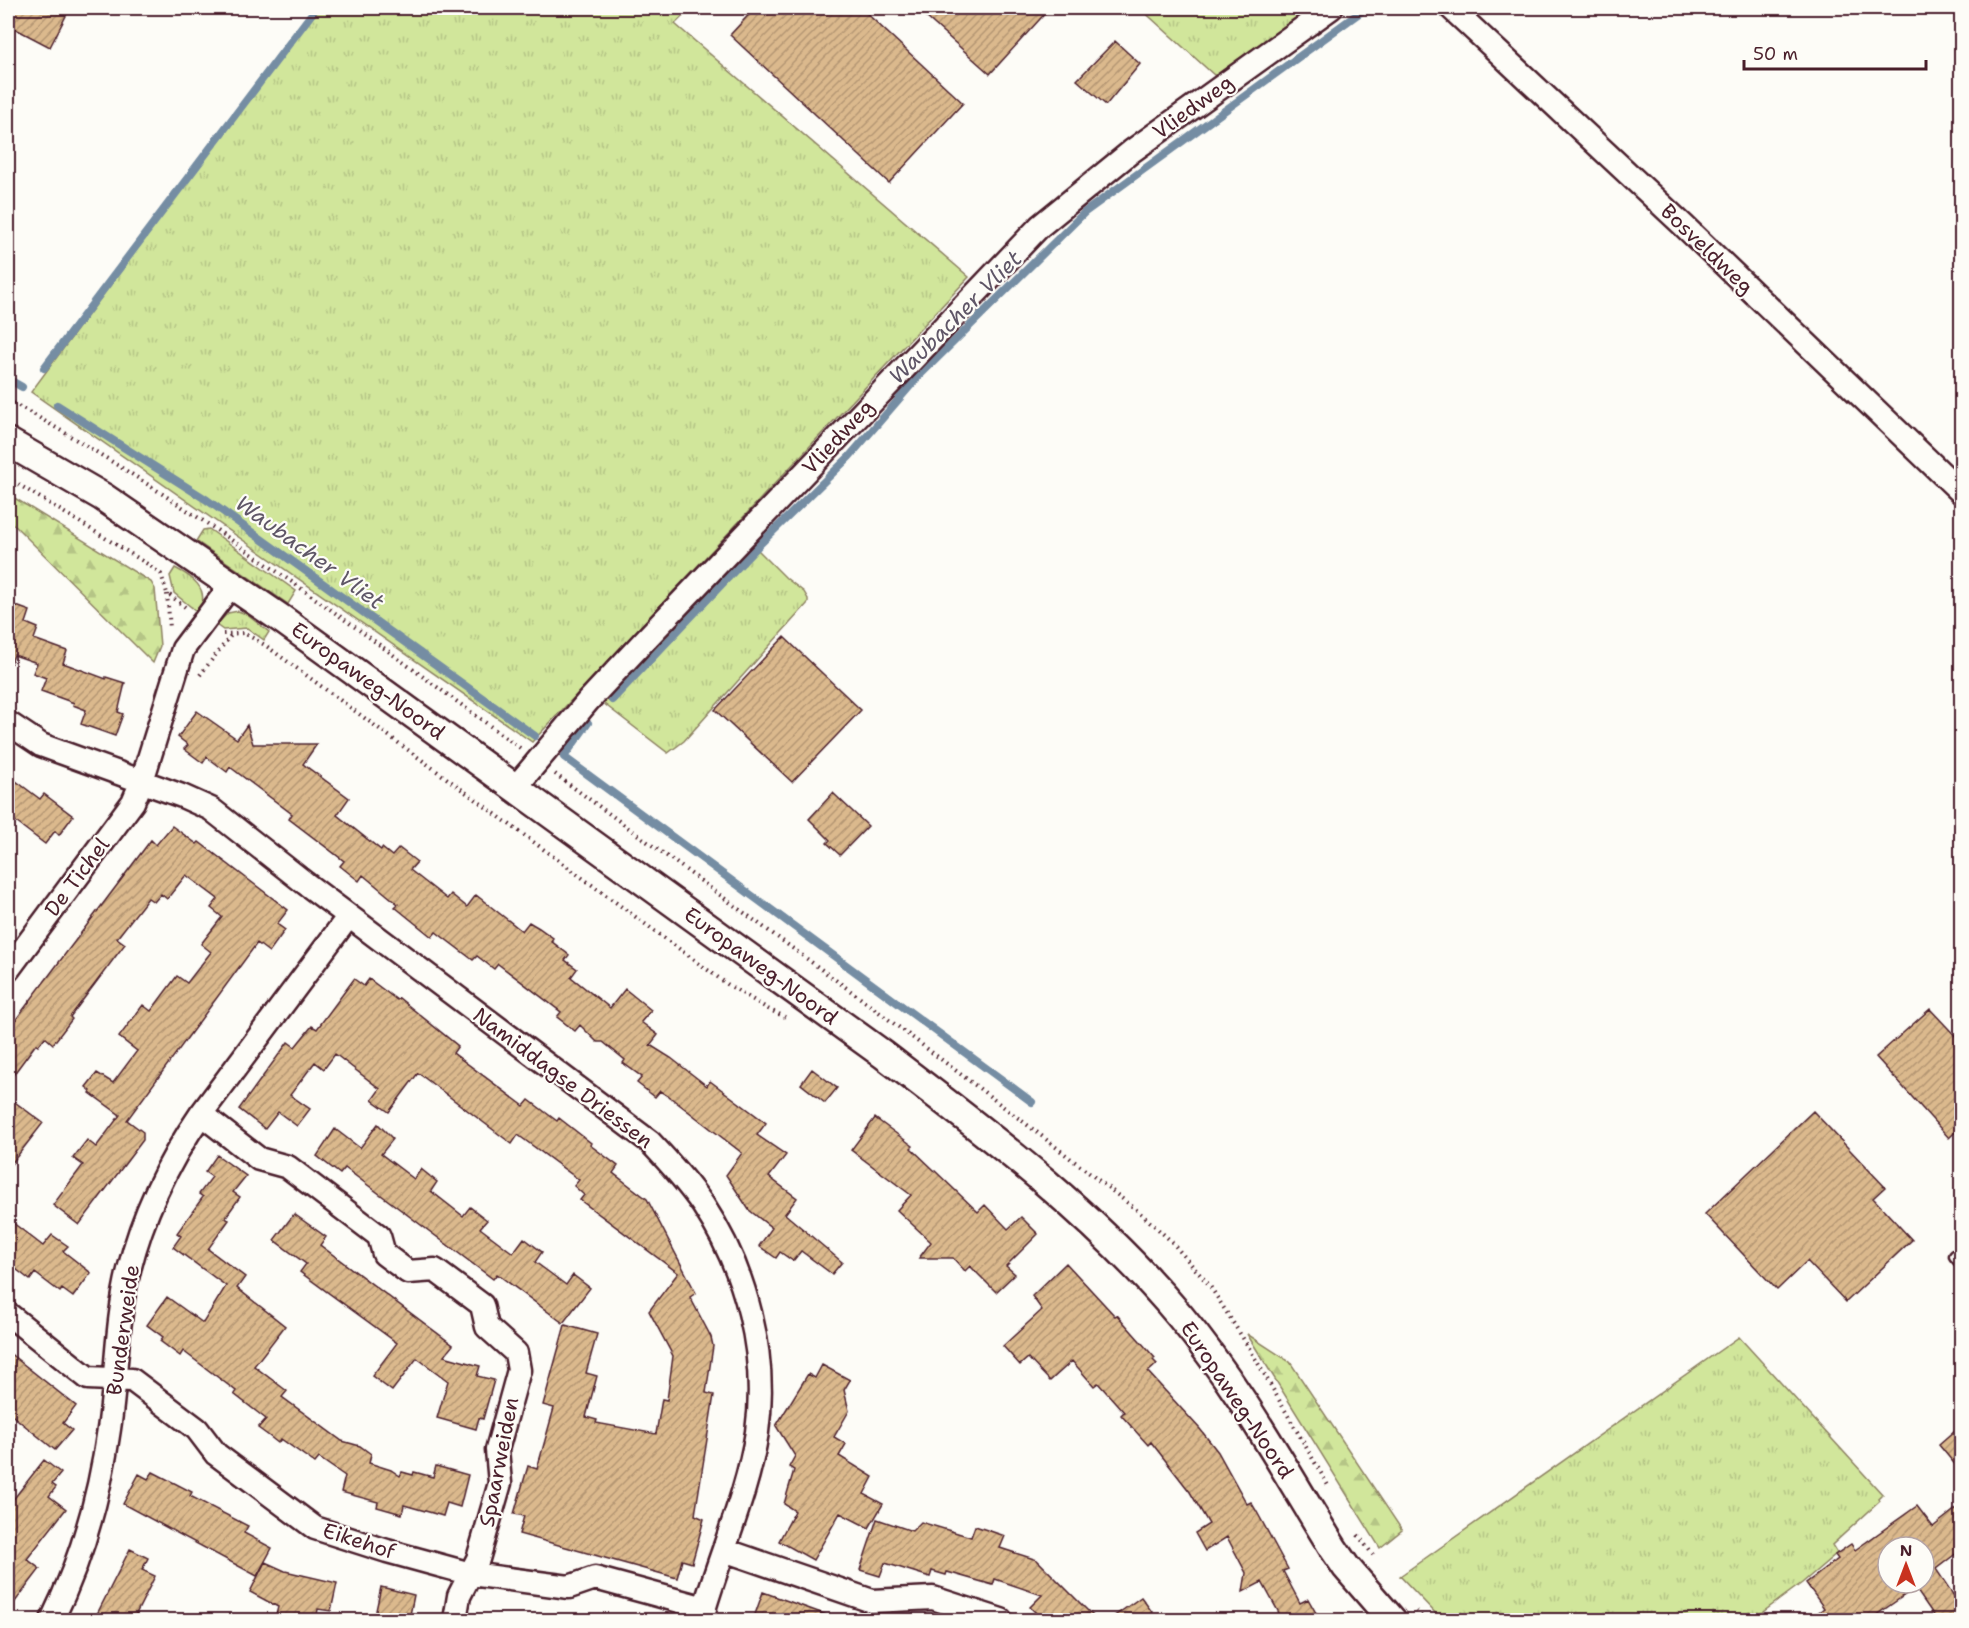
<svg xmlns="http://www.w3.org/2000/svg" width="1969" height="1628" font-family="'Shantell Sans',sans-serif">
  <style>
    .grass { fill: url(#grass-tufts); stroke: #8e8263; stroke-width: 1.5 }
    .forest { fill: url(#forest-firs); stroke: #8e8263; stroke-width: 1.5 }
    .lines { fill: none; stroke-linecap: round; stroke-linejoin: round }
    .stream { stroke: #758da3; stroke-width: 8 }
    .building { fill: url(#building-hatch); stroke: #4a1f2b; stroke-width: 1.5; fill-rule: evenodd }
    .service-casing { stroke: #4a1f2b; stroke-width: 15 }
    .minor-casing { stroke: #4a1f2b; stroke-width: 27 }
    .tertiary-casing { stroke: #4a1f2b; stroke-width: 32 }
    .path { stroke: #4a1f2b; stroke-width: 4; stroke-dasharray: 1.5 4.5; stroke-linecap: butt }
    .service { stroke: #fdfcf7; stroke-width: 10 }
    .minor { stroke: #fdfcf7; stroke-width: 22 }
    .tertiary { stroke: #fdfcf7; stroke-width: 27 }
    .labels { text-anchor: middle; stroke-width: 4.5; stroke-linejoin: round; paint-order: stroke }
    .street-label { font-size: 21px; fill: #4a1f2b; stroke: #fdfcf7 }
    .water-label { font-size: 22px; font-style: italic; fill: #5f5667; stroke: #fdfcf7 }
  </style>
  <defs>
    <pattern id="grass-tufts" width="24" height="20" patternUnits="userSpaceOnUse" patternTransform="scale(1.5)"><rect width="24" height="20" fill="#d1e69b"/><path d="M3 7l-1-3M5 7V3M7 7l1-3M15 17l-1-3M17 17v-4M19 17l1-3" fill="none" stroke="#b5c586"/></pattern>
    <pattern id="forest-firs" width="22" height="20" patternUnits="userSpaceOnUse" patternTransform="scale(1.5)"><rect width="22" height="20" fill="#d1e69b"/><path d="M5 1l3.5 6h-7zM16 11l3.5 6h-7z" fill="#b5c586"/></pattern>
    <pattern id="building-hatch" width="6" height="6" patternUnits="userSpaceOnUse" patternTransform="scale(1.5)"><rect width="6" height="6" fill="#dbb98d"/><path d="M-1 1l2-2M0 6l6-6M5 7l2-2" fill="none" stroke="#b49673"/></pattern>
  </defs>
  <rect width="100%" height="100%" fill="#fdfcf7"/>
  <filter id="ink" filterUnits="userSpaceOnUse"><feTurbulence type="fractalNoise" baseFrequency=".0167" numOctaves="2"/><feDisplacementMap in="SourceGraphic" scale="12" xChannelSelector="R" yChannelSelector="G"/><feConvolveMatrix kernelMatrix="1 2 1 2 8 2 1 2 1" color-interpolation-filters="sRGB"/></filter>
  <g filter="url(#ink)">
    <!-- grass -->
    <path class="grass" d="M316 8H691L675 24 969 277 532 742 31 392Z
      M1140 8H1321L1228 74 1214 75Z
      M209 529 296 591 288 604 196 541 203 530Z
      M752 544 786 578 804 592 808 599V603L684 741 668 753 599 700 665 628Z
      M175 568C191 576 211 589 199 610L196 611 174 593 170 576Z
      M238 611 246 614 269 632 264 640 247 628 223 630 216 625 228 613Z
      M1739 1337 1883 1495 1879 1499 1880 1501 1832 1545 1837 1553 1802 1583 1752 1620H1442L1400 1576Z"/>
    <!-- forest -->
    <path class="forest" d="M8 494 151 582 155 589 160 646 153 663 8 519Z
      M1247 1334 1290 1362 1402 1530 1380 1548Z"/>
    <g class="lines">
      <!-- stream -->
      <path class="stream" d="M44 368 316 8
        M8 379 22 387
        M57 405 207 500 535 736
        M612 700 758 546 849 457 918 377 1085 212 1366 8
        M588 723 564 757 1032 1102"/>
    </g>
    <!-- building -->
    <path class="building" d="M8 8H70L50 47 8 25Z
      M755 8H861L963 103 889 183 730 35Z
      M916 8H1050L990 74Z
      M1115 41 1140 64 1106 105 1077 80Z
      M8 603 30 611 26 623 38 628 34 639 67 651 63 663 106 679V677L125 683 118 712 123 714 115 736 81 724 86 710 73 705 74 703 41 691 46 678 33 673 37 663 14 655 10 666H8Z
      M784 637 861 710 792 782 715 710Z
      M197 711 237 739 247 725 253 744H317L303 764 349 798 337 815 381 850 382 848 392 856 399 848 417 862 410 870 447 899 451 894 467 907 476 895 522 931 529 922 539 928 553 938 551 941 569 955 565 960 577 969 571 977 610 1008 625 989 651 1010 641 1022 658 1035 650 1045 671 1058 707 1086 710 1081 766 1123 757 1135 786 1155 769 1177 797 1198 785 1214 842 1262 832 1274 801 1251 793 1261 780 1252 776 1258 759 1246 772 1228 749 1210 726 1175 742 1153 671 1098 660 1091 655 1097 637 1083 642 1077 623 1063 625 1060 603 1042H597L580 1025 575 1031 557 1017 561 1012 498 964 494 969 477 956 473 960 436 932 432 937 395 907 398 904 363 875 359 881 340 866 344 861 289 819 292 814 230 767 227 772 207 757 203 763 184 749 188 745 178 737Z
      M8 775 40 799 44 794 73 816 59 835 55 831 45 844 8 816Z
      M833 793 868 826 840 855 827 843 830 840 809 819Z
      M172 826 197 844 199 842 288 910 277 924 285 930 269 952 257 943 127 1120 143 1132V1140L79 1225 53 1205 83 1165 73 1158 87 1140 96 1147 120 1115 90 1093 91 1091 86 1087 97 1073 113 1083 137 1051 119 1037 143 1005 151 1011 177 976 187 983 211 952 201 944 222 917 211 908 218 899 186 875 167 899 161 894 154 902 148 898 117 938 125 944 70 1017 72 1019 53 1044 45 1037 38 1046 36 1044 8 1082V1030L151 840 156 845Z
      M354 979 364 986 369 979 397 1000 399 998 458 1046 453 1053 524 1106 529 1100 557 1121 559 1118 591 1143 590 1145 618 1166 613 1173 647 1199 696 1293 690 1297 711 1337 713 1346 706 1393 714 1395 695 1515 704 1519 692 1563 682 1560 677 1578 519 1534 524 1516 514 1514 528 1466 537 1469 554 1408 543 1405 565 1325 597 1334 586 1373 597 1376 586 1417 597 1420 596 1423 656 1434 662 1399 667 1400 673 1356 649 1311 678 1273 580 1200 584 1195 574 1186 579 1180 518 1135 512 1144 418 1073 389 1112 372 1100 380 1089 335 1054 324 1069 315 1062 290 1095 310 1109 297 1126 278 1112 265 1129 239 1109 288 1042 295 1047 312 1026 317 1029Z
      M1930 1009 1962 1043V1126L1949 1138 1876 1057Z
      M812 1069 837 1088 825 1103 801 1084Z
      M8 1097 43 1123 8 1168Z
      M1813 1111 1885 1187 1873 1198 1912 1240 1846 1302 1807 1261 1777 1290 1705 1214Z
      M875 1118 913 1146 911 1148 978 1212 985 1205 1008 1229 1021 1217 1038 1234 1006 1266 1015 1274 996 1292 970 1266 965 1271 953 1258H919L931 1242 897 1210 911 1195 851 1150Z
      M378 1124 393 1139 381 1154 414 1179 421 1169 437 1182 431 1191 463 1216 470 1207 487 1220 480 1228 513 1253 524 1238 542 1252 535 1262 550 1273 566 1285 573 1275 590 1288 563 1323 497 1274 493 1279 345 1168 340 1174 317 1156 335 1129 360 1148Z
      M217 1155 246 1176 233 1192 240 1197 225 1218 229 1220 208 1249 245 1277 237 1288 285 1326 254 1366 287 1391 282 1397 342 1441 360 1446 371 1454 369 1463 391 1470 400 1476 402 1472 413 1475 414 1472 433 1477 436 1466 468 1475 460 1507 447 1503 443 1516 404 1505 402 1514 377 1507 378 1502 341 1492 345 1476 319 1458 315 1463 281 1439 278 1443 269 1436 258 1428 266 1419 234 1394 236 1391 183 1351 180 1356 160 1341 163 1337 147 1325 167 1297 203 1323 226 1286 173 1247 181 1236 177 1233 203 1197 199 1194 212 1177 205 1172Z
      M294 1214 326 1237 320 1245 453 1345 444 1356 480 1366 477 1376 494 1380 483 1419 479 1418 476 1429 437 1418 448 1381 417 1358 392 1391 372 1376 397 1343 300 1272 306 1264 274 1240Z
      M8 1219 43 1246 52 1235 68 1246 63 1251 91 1273 73 1297 62 1289 60 1292 35 1273 30 1280 8 1263Z
      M1066 1263 1115 1316 1117 1315 1155 1358 1153 1360 1157 1364 1148 1372 1200 1429 1218 1452 1247 1504 1251 1502 1257 1512 1288 1569 1283 1571 1300 1603 1308 1599 1320 1620H1265L1279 1613 1262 1582 1243 1592 1246 1573 1227 1537 1205 1551 1195 1533 1209 1524 1190 1492 1151 1442 1148 1445 1121 1415 1124 1412 1098 1383 1094 1386 1072 1361 1050 1381 1028 1358 1020 1365 1003 1346 1042 1310 1032 1296Z
      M8 1352 76 1406 63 1423 72 1430 55 1450 8 1412Z
      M822 1365 850 1380 844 1390 849 1411 834 1437 846 1444 839 1456 873 1477 864 1494 883 1504 869 1528 840 1513 813 1560 779 1541 795 1511 784 1504 794 1470 789 1467 795 1456 776 1426 808 1374 815 1378Z
      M1962 1425V1473L1939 1445Z
      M44 1460 61 1473 52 1484 56 1487 49 1496 66 1509 27 1559 40 1569 8 1611V1506Z
      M153 1472 192 1492 190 1496 248 1526 244 1533 272 1548 257 1576 123 1504 139 1474 148 1479Z
      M1962 1504V1549L1936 1569 1962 1608V1620H1937L1915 1588 1869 1620H1808L1824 1608 1806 1583 1838 1559 1835 1555 1851 1544 1855 1550 1917 1506 1933 1527ZM1888 1547H1924V1583H1888Z
      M877 1519 912 1531 921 1522 971 1537 975 1526 1005 1536 1000 1548 1037 1560 1097 1620H1043L1030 1607 1042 1595 995 1579 993 1585 947 1572 946 1575 932 1571 930 1577 885 1563 880 1576 860 1570Z
      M130 1549 148 1558 142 1570 155 1576 133 1620H94Z
      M265 1562 285 1571 337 1583 331 1611 318 1609 316 1620H304L276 1615 278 1607 250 1592Z
      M381 1587 414 1595 409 1620H374Z
      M763 1592 835 1618 834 1620H753Z
      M1141 1597 1158 1620H1109Z"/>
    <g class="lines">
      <defs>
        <path id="service" d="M1962 1251 1955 1256 1962 1264"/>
        <path id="minor" d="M1451 8 1683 225 1962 493
          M8 723 41 745 182 796 211 809 305 883 650 1142C669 1162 687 1182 703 1205 746 1270 768 1354 757 1432 747 1497 718 1558 701 1620
          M515 788 588 701 645 640 1040 226 1132 151 1331 8
          M8 970 133 802 142 781 183 649 232 584
          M201 1114 259 1159 288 1167 379 1236 384 1254 408 1272 435 1270 482 1305 487 1327 516 1353 519 1370 497 1450 500 1483 478 1559 459 1596 455 1620
          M8 1314 88 1378 132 1380 197 1429 216 1454 315 1528 387 1551 471 1574 569 1587 595 1578 705 1608
          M724 1550 872 1601 933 1598 1001 1620
          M52 1620C81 1561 100 1494 109 1429 117 1376 116 1322 129 1270 143 1213 168 1162 201 1114L349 916"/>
        <path id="tertiary" d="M8 442 103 497 283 620 884 1055C989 1135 1095 1214 1180 1316 1240 1388 1284 1469 1333 1548L1346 1567 1392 1620"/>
      </defs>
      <!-- service casing -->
      <use href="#service" class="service-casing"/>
      <!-- minor casing -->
      <use href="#minor" class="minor-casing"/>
      <!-- tertiary casing -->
      <use href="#tertiary" class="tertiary-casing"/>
      <!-- path -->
      <path class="path" d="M8 400C188 501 354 626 520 748
        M8 478 149 565 161 574 167 593 185 607
        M167 594 170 628
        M223 634 244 633 265 645 727 984 768 1009 785 1017
        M200 675 232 634
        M555 774 863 1000 1034 1130 1138 1211 1170 1240 1210 1286 1251 1351 1329 1487
        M1358 1535 1373 1555
        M1416 1611 1425 1620"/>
      <!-- service -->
      <use href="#service" class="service"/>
      <!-- minor -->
      <use href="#minor" class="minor"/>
      <!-- tertiary -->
      <use href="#tertiary" class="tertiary"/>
    </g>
  </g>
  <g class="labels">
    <!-- street labels -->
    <g class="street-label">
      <text transform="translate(1193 107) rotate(-36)" y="7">Vliedweg</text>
      <text transform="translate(1707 249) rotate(44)" y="7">Bosveldweg</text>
      <text transform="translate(838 437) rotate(-47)" y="7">Vliedweg</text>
      <text transform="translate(368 681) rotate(36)" y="7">Europaweg-Noord</text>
      <text transform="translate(77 877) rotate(-53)" y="7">De Tichel</text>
      <text transform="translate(761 966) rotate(36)" y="7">Europaweg-Noord</text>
      <text transform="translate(563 1078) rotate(37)" y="7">Namiddagse Driessen</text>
      <text transform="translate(123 1330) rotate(-82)" y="7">Bunderweide</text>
      <text transform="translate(1237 1400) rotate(56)" y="7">Europaweg-Noord</text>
      <text transform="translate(499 1462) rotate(-79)" y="7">Spaarweiden</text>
      <text transform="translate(359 1541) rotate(18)" y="7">Eikehof</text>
    </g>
    <!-- water labels -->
    <g class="water-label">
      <text transform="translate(955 317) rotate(-45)" y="8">Waubacher Vliet</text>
      <text transform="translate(310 552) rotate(36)" y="8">Waubacher Vliet</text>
    </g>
  </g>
  <!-- margin -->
  <rect width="1969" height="1628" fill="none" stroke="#fdfcf7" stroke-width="30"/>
  <rect x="15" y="15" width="1939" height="1598" fill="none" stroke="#4a1f2b" stroke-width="2" filter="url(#ink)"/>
  <!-- north arrow -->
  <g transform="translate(1906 1565)"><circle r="28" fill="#fdfcf7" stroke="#b5a4a5" stroke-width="1.5"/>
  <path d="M0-4.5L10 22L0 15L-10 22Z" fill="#c8321e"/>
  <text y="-9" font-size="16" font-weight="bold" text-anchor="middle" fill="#4a1f2b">N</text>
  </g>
  <!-- scale -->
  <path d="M1744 60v9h182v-9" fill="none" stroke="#4a1f2b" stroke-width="3"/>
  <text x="1753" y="60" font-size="18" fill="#4a1f2b" stroke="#fdfcf7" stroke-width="4.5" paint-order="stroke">50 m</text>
</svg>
